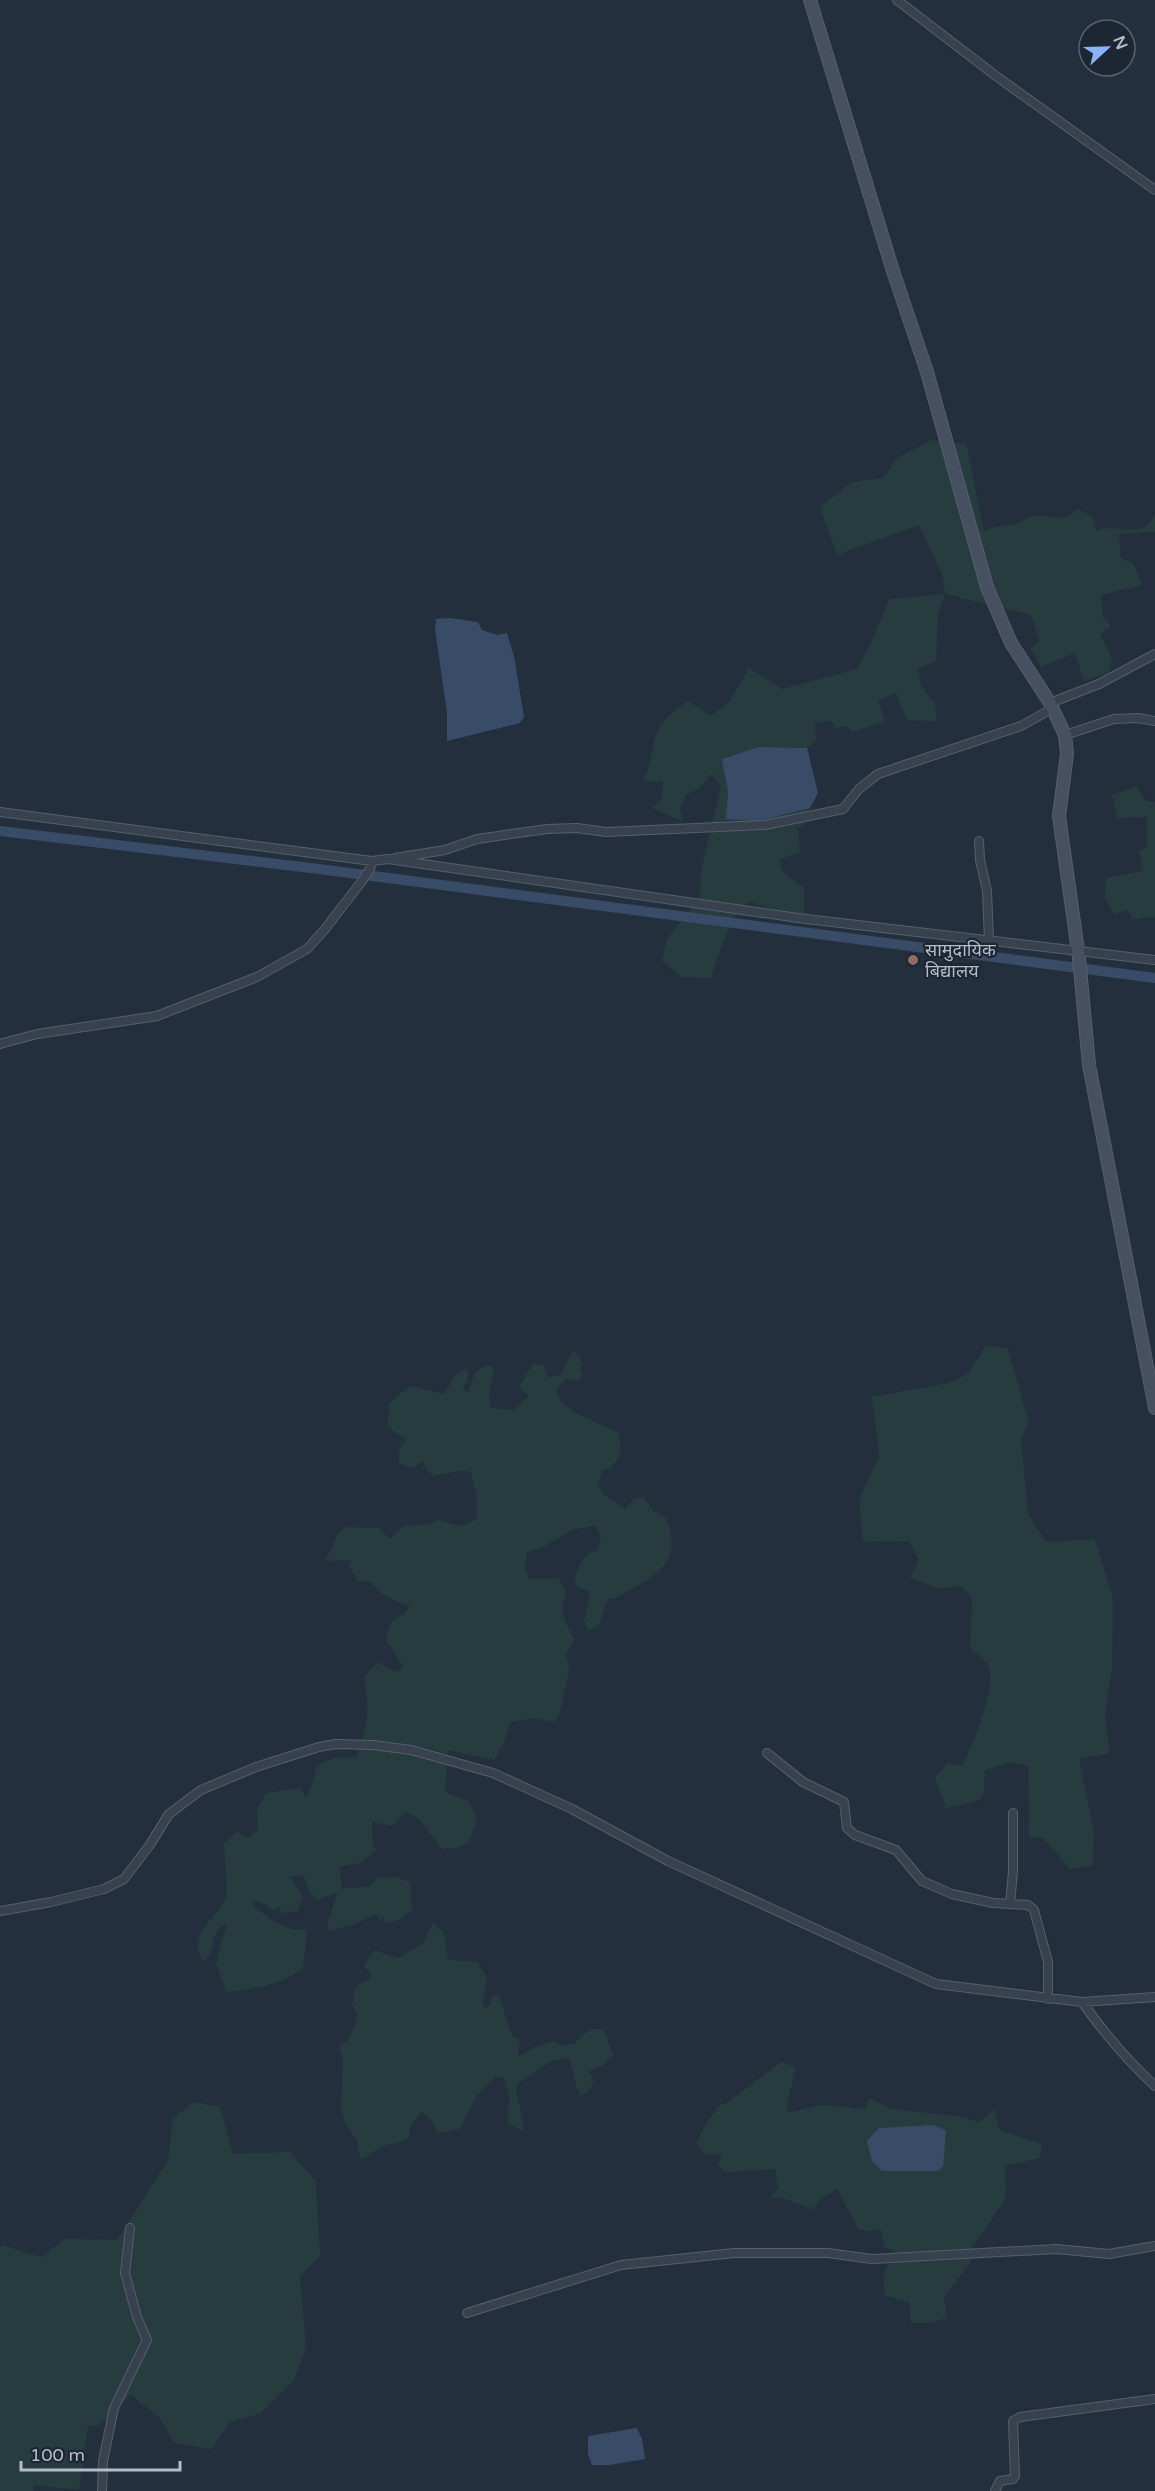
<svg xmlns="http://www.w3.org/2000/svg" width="1155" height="2491" font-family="'Varela Round','Noto Sans Devanagari',sans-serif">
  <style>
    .green { fill: #263c3f }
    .water { fill: #394c67 }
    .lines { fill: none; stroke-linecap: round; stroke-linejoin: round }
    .canal { stroke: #394c67; stroke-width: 10 }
    .street-casing { stroke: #565f6c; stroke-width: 10 }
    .secondary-casing { stroke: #565f6c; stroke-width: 14 }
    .street { stroke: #38414e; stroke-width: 8 }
    .secondary { stroke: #465061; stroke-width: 12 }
    .education-dot { fill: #8d6e63; stroke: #1d2633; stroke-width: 2 }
    .labels { text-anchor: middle; stroke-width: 4.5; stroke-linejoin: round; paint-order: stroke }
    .poi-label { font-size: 18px; fill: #b4bcc9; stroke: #1d2633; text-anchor: start }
  </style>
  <rect width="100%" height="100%" fill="#242f3e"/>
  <!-- green -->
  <path class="green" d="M932 440 966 444 984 531C994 526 1005 526 1016 524 1022 522 1027 517 1033 516 1051 513 1061 526 1077 509L1093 516 1096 531C1118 521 1140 543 1155 514V532L1119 534 1121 558 1133 563 1142 585 1101 595 1103 617 1111 626 1100 634 1112 658 1109 672 1084 682 1075 653 1041 667 1031 649 1039 640 1031 615 945 594 938 614 936 662 918 668 921 686 934 702 937 721 907 720 896 693 878 700 885 722 852 732 847 726 836 728 831 721 815 723 816 741 807 748 758 747 722 759 728 793 759 821 810 808 804 824 798 828 800 852 779 860 782 871 804 888V914L783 913 751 902C732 905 717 960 711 978L681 977 662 961 667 939 699 898 702 866 721 786 712 774 700 788 686 795 680 809 684 822 652 808 662 799 663 782 643 780C652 765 651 750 656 735 661 719 676 710 688 701L711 716 729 702 749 668 782 689 857 669 868 650 889 599 945 594 943 577 919 525 837 555 820 507 852 482 883 478 897 458Z
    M1136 786 1146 801 1155 802V917L1132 919 1129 910 1114 914 1105 898 1106 878 1143 871 1139 851 1147 847V817L1117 818 1112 795Z
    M986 1345 1008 1349 1029 1424 1021 1439 1028 1513 1046 1542 1095 1539 1113 1598 1112 1669 1105 1714 1110 1753 1079 1759 1094 1832 1093 1865 1070 1869 1043 1838 1029 1836 1028 1766 1011 1762 985 1770 983 1797 973 1803 946 1808 935 1777 948 1763 962 1766C972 1748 999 1682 987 1664 983 1658 975 1653 970 1648L972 1597 961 1586 938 1588 910 1578 919 1560 909 1541 863 1542 859 1500 879 1456 872 1397 948 1383 969 1373Z
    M573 1350 583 1362 580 1370 583 1375 579 1380 566 1379 556 1388 560 1401 576 1413 619 1433C621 1451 623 1455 609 1469H603L598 1485 604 1495 625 1509 634 1499 644 1497 653 1511 666 1518C686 1567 649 1579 613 1599L608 1598 599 1625 589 1631 584 1621 590 1592 578 1587 574 1580C579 1566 582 1555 597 1550L601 1538 596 1526 574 1529 543 1547 527 1552 525 1567 529 1579 558 1578 566 1592C560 1613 563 1621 575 1639L566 1655 569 1668 566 1686 560 1711 554 1722 534 1718 510 1722 504 1743 494 1760 448 1750 445 1792 468 1801 477 1818 469 1842 459 1847 442 1849 419 1819 406 1812 392 1826 372 1822 373 1845 377 1850 360 1863 340 1867 342 1889 370 1886 377 1878 396 1877 410 1882 412 1910 399 1920 385 1923 384 1917 380 1920 376 1914 355 1924 327 1931C327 1917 335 1907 337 1893L317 1900 309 1891 304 1877 290 1876 303 1897 297 1913 289 1911 283 1913 278 1907 273 1911 267 1905 253 1900 254 1907C270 1918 286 1933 306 1929 308 1942 304 1953 303 1967 281 1986 254 1989 226 1992L216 1963 227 1923C209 1934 217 1945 206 1961L201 1959C188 1930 219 1919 226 1896 228 1890 224 1853 224 1843L237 1832 248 1838 258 1830 257 1810 266 1793 301 1788 306 1798 312 1785 317 1765 335 1758 356 1757C368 1724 370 1713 364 1677L378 1662 397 1672 403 1667 386 1639 391 1622 405 1613 410 1605C394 1601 380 1596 371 1581L358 1582 349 1566 352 1560 325 1561 338 1534 346 1527 379 1528 390 1539 403 1526 427 1524 438 1520 461 1526 477 1519V1499L471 1472C457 1469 447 1474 433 1476L425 1467 424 1461 412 1468 399 1464V1450L407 1438 397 1434 387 1425 390 1402 410 1386 444 1394 455 1376 467 1368 468 1381 462 1388 468 1392 475 1372 485 1366H494L489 1396 491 1408 513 1410 529 1396 519 1387 533 1363 544 1366 547 1377 560 1376Z
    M433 1923 444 1933 448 1960 478 1962 487 1979 483 2000 484 2008 489 2006 493 1994 499 1996 512 2036 520 2040 518 2057 537 2046 553 2041 562 2046 575 2043 590 2029H604L613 2055 601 2067 589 2071 594 2080 590 2090 581 2096C574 2083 574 2070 568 2057L550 2062 517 2084C515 2100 524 2115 523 2131L509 2124 507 2114 510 2099 504 2078 495 2077 477 2096 460 2129 438 2133 431 2120 421 2112 410 2127 409 2137C395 2146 392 2142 381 2147 373 2150 372 2156 360 2159L357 2141 345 2122 341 2107 343 2060 339 2047C352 2038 354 2029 358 2013L352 2006 355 1988 362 1982 370 1980 371 1973 363 1966 375 1950 398 1958 423 1943Z
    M781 2062 795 2067 786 2113 822 2105 865 2109 870 2098 891 2109 956 2116 979 2122 995 2109 999 2130 1042 2144 1040 2158 1005 2166 1006 2197 986 2229 972 2246 970 2263 944 2297 947 2318 930 2323H911L909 2302 886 2296C880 2278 886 2268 895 2252L884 2247 881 2229 868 2231 858 2229 837 2189 822 2198 813 2209 779 2197 771 2198 778 2188 775 2169 726 2172 718 2166 722 2155 704 2154 696 2144 705 2125 720 2104 724 2105Z
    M194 2102 220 2107 233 2154 290 2152 316 2181 320 2257 300 2276 306 2348 294 2380 261 2413 229 2423 212 2449 175 2443 159 2417 131 2395 100 2425 88 2426 79 2490 34 2485 33 2491H0V2247L3 2245 41 2257 65 2239 117 2240 168 2160 173 2118Z"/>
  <!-- water -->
  <path class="water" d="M450 618 478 622 482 630 497 635 507 633 514 656 524 717 520 723 447 741V712L435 630 436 619Z
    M758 747 807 748 818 793 810 808 759 821 726 819 728 793 722 759Z
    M935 2125 946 2131 943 2167 937 2171H882L872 2161 867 2141 879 2128Z
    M637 2428 642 2439 645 2459 609 2465H592L588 2454V2436Z"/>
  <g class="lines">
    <!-- canal -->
    <path class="canal" d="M0 831 319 869 1155 978"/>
    <defs>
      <path id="street" d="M897 0 996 76 1155 190
        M1065 735 1114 719 1138 718 1155 721
        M0 812 372 861 388 859 798 918 1155 960
        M979 841 980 860 987 891 989 940
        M395 858 445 850 477 839 547 829 577 828 606 832 765 825 843 809 859 789 878 774 1021 726 1048 711 1050 703 1099 684 1155 654
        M0 1044 37 1034 157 1016 257 977 307 949 325 929 362 881 370 869 372 861
        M767 1753 803 1782 844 1802 847 1828 855 1835 896 1850 922 1881 952 1894 993 1903 1028 1905 1034 1910 1048 1962V1999
        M1010 1904 1013 1872V1813
        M0 1911 51 1902 104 1889 124 1879 149 1846 169 1814 201 1790 256 1767 319 1747 336 1744 373 1745 411 1750 493 1773 572 1809 668 1861 936 1984 1082 2002 1155 1997
        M1082 2002C1104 2033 1127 2060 1155 2086
        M467 2313 621 2265 734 2253H828L872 2259 1056 2249 1109 2254 1155 2246
        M102 2491 103 2461 114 2408 147 2340 137 2317 125 2273 130 2228
        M995 2491 1000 2481 1013 2479 1015 2476 1013 2421 1020 2417 1155 2399"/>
      <path id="secondary" d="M810 0 893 271 927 372 987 587 1011 643 1050 703 1065 735 1067 754 1059 816 1079 958 1089 1065 1155 1408"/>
    </defs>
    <!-- street casing -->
    <use href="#street" class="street-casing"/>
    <!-- secondary casing -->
    <use href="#secondary" class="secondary-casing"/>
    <!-- street -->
    <use href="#street" class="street"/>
    <!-- secondary -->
    <use href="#secondary" class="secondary"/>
  </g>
  <!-- markers -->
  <circle class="education-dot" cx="913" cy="960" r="6"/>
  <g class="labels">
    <!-- poi labels -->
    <g class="poi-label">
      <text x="925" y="956">सामुदायिक<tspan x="925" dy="21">बिद्यालय</tspan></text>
    </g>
  </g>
  <!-- north arrow -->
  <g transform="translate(1107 48) rotate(68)"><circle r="28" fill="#1d2633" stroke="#59626f" stroke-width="1.5"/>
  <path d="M0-4.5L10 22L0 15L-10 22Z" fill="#8ab4f8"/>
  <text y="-9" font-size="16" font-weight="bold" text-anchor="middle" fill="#b4bcc9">N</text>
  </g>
  <!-- scale -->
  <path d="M21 2461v9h159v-9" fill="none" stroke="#b4bcc9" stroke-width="3"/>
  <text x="30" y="2461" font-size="18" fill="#b4bcc9" stroke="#1d2633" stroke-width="4.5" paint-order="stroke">100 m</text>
</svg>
